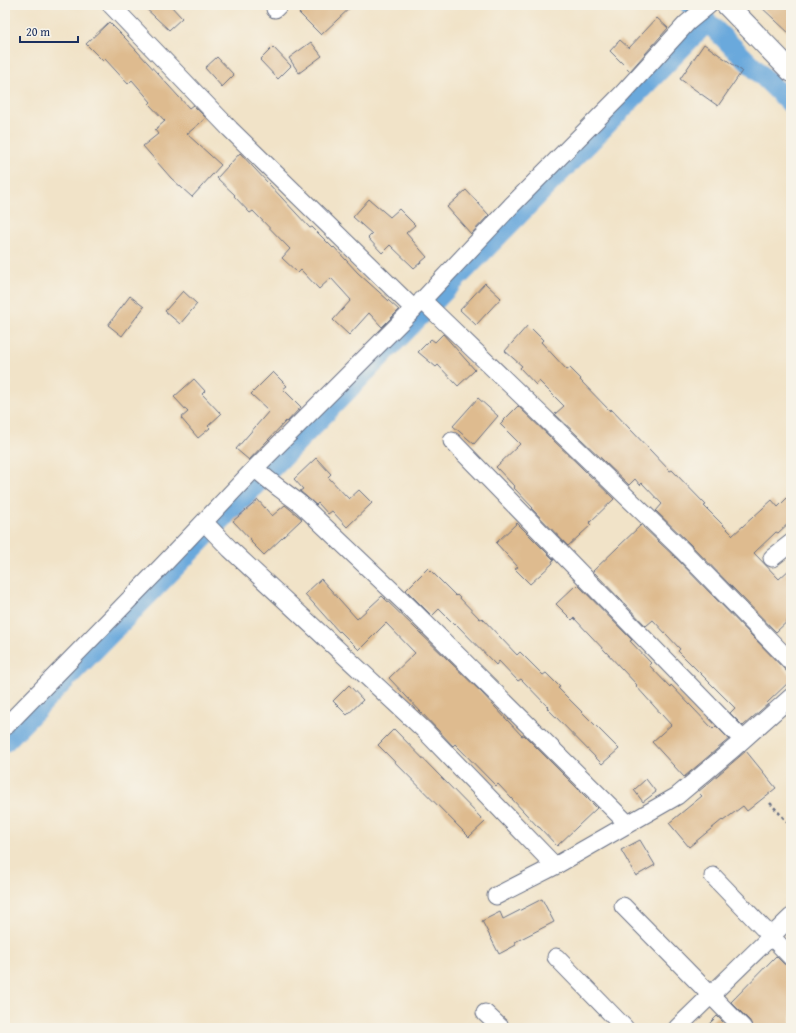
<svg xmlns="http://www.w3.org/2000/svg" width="796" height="1033" font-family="'Gentium Book Plus',serif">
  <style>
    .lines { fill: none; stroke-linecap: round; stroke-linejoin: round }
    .canal { stroke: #6aa9dc; stroke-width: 20 }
    .building { fill: #debb8f }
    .minor-casing { stroke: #666e83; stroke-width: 19 }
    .tertiary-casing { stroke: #666e83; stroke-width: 23 }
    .path { stroke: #666e83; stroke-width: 2.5; stroke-dasharray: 3 3; stroke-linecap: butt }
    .minor { stroke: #fff; stroke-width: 17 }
    .tertiary { stroke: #fff; stroke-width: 21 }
  </style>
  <rect width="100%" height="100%" fill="#f7f3e8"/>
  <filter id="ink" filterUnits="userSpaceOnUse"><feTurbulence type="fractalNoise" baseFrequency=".025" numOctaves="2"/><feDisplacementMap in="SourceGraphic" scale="8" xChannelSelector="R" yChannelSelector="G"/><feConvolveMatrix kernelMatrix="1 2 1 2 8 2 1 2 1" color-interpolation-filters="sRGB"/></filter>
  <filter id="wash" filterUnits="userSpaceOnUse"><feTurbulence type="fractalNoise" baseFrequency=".012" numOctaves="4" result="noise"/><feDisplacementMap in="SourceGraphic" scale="16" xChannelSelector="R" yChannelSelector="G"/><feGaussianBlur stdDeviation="0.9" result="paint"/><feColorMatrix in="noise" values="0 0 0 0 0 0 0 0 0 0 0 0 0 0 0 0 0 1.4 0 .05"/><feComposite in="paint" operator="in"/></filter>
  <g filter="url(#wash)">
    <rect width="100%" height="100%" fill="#f1e3c8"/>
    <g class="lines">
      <!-- canal -->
      <path class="canal" d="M690 5 791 104
        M5 742 707 22"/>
    </g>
    <g id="blocks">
      <!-- building -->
      <path class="building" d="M142 5H170L182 18 169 30Z
        M307 5H353L321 35 299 13Z
        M759 5H791V35Z
        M657 18 668 28 630 71 610 51 620 40 629 48Z
        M109 22 126 39 189 108 193 105 206 118 187 134 221 165 192 197 171 178 143 146 158 134 155 130 165 121 149 104 151 102 132 80 128 84 105 59 103 61 86 44Z
        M311 42 322 56 299 73 289 58Z
        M704 44 742 71 718 106 680 79Z
        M273 47 291 66 278 79 260 60Z
        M217 57 234 75 222 87 205 68Z
        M240 153 310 228 312 227 333 248 334 247 358 273 399 310 382 327 369 313 349 335 333 320 351 300 331 278 319 289 301 270 298 273 282 258 290 249 253 211 250 213 234 196 235 195 217 178Z
        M466 190 489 215 471 234 447 207Z
        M369 199 390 217 399 209 415 225 406 233 427 257 414 268 390 245 382 253 368 238 372 234 353 217Z
        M485 283 501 298 476 325 460 310Z
        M183 291 197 304 180 324 165 311Z
        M130 296 144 307 122 336 108 325Z
        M528 325 543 340 541 342 567 370 570 368 581 379 580 380 610 411 611 409 670 471 672 470 706 505 704 506 733 535 772 500 778 507 791 494V521L778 533 776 532 754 553 779 579 791 568V618L776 632 690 544 656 511 662 504 642 483 640 485 635 479 629 485 555 414 564 406 539 381 536 385 520 368 522 366 505 351Z
        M443 334 475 370 458 386 438 365 436 367 418 352 431 339 435 342Z
        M273 372 287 386 283 389 301 407 287 422 286 421 249 460 236 449 269 411 251 394Z
        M194 379 205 391 202 394 221 414 208 426 210 428 198 438 181 418 188 412 174 397Z
        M478 398 498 416 474 444 453 426Z
        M518 406 614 499 589 523 591 525 568 546 532 509 533 508 514 488 515 487 496 467 520 444 500 424Z
        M316 458 331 474 328 477 349 499 359 490 372 503 347 527 332 511 328 514 318 503 316 505 300 491 303 489 294 479Z
        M258 500 272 516 285 505 302 519 264 555 251 542 252 541 233 521Z
        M517 523 554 560 552 561 553 563 530 584 515 569 518 567 496 543Z
        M641 525 676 558 791 676V680L767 703 768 704 743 726 730 713 735 708 678 651 680 649 653 620 646 626 593 571Z
        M428 568 456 596 457 595 480 619 482 618 517 655 520 652 543 675 546 673 560 687 558 688 619 749 602 764 547 708 548 707 521 679 518 681 499 661 496 665 456 624 455 625 439 609 432 616 406 590Z
        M321 579 357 619 382 596 482 693 522 736 524 735 597 808 557 846 539 827H538L498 784 496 786 455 744 453 746 389 678 415 653 386 623 359 650 340 631 339 632 305 594Z
        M578 585 632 640 630 641 651 663 649 665 670 687 671 685 713 729 716 726 729 739 684 777 652 742 671 725 636 686 637 685 574 618 572 620 556 604 575 586 576 587Z
        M349 685 363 700 347 715 333 701Z
        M394 729 485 822 469 837 378 745Z
        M746 751 776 788 747 811 743 806 723 821 722 820 689 847 669 823 702 796 698 792Z
        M646 779 656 792 643 802 634 790Z
        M640 840 655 865 636 876 621 850Z
        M542 899 554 922 515 942 516 945 499 954 482 921 500 912 503 919Z
        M776 956 784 964 791 967V1028H753L750 1021 731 1002Z
        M717 1016 729 1028H705Z"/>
    </g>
  </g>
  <g filter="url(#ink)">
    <use href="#blocks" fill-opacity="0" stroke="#666e83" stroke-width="1"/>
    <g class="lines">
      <defs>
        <path id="minor" d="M111 5 230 129 414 309
          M275 9 279 5
          M422 300 683 551 791 662
          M452 441 743 740
          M255 468C270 483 287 493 303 506L408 606 628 824
          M204 522 230 549 423 729 555 866
          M772 558 791 543
          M5 727 165 563 255 468 414 309 511 206 622 94 687 23 709 5
          M713 876 791 957
          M496 896 555 866 677 796 734 748 791 697
          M623 906 743 1028
          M556 957 625 1028
          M485 1013 501 1028
          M677 1028 791 917"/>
        <path id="tertiary" d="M727 5 791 71"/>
      </defs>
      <!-- minor casing -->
      <use href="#minor" class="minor-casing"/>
      <!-- tertiary casing -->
      <use href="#tertiary" class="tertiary-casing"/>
      <!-- path -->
      <path class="path" d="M770 803 791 826"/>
      <!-- minor -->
      <use href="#minor" class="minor"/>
      <!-- tertiary -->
      <use href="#tertiary" class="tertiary"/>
    </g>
  </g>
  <!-- margin -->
  <rect width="796" height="1033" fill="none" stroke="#f7f3e8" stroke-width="20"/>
  <!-- scale -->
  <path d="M20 36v6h58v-6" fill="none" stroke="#1b2f5e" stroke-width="2"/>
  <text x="26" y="36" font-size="12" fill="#1b2f5e" stroke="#f7f3e8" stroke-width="3" paint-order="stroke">20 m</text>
</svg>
